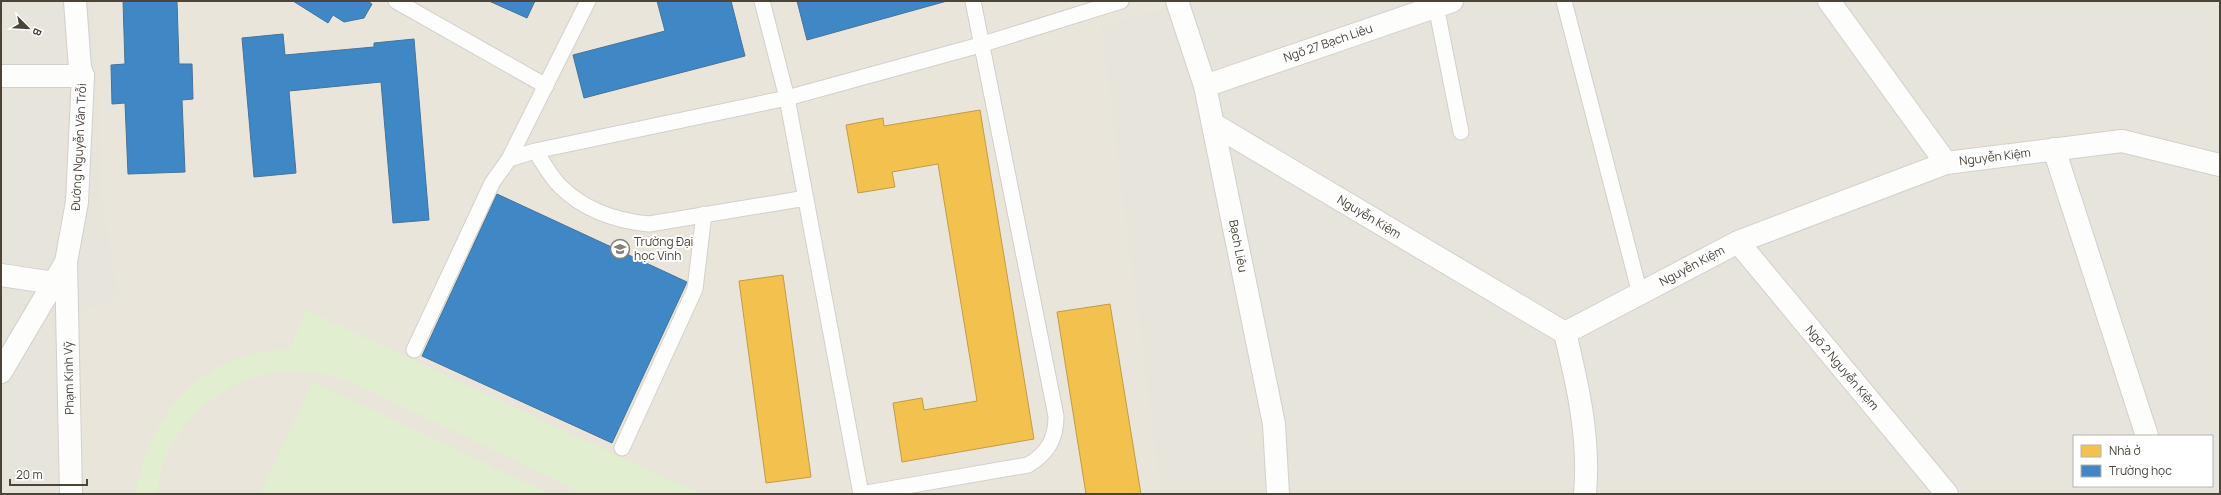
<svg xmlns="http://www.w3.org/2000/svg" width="2221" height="495" font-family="Manrope,sans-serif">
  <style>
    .residential { fill: #e7e4dc; fill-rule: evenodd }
    .education { fill: #eae5da }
    .green { fill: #e1eecf }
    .homes { fill: #f2c14e; stroke: #c09c48 }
    .schools { fill: #3f88c5; stroke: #43749b }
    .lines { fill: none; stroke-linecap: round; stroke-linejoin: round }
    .service-casing { stroke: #d2d0cb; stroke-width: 17 }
    .minor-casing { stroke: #d2d0cb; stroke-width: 24 }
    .tertiary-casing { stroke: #d2d0cb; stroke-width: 24 }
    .service { stroke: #fdfdfc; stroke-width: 15 }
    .minor { stroke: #fdfdfc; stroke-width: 22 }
    .tertiary { stroke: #fdfdfc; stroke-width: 22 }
    .labels { text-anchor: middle; stroke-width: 4; stroke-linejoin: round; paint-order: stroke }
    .street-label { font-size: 12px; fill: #4b4439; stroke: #fff }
    .poi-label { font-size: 12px; fill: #4b4439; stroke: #fff; text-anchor: start }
  </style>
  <rect width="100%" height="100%" fill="#f4f2ee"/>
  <!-- residential -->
  <path class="residential" d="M1 1H2220V494H1ZM2074 436H2212V486H2074Z"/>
  <!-- education -->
  <path class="education" d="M94 1H1165L1167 8 1101 26 1161 494H84L76 314 119 297 102 200Z"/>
  <!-- green -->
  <path class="green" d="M306 310 700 494H585L347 380C320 373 293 368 265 374 213 386 158 437 158 494H136C148 414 204 350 289 350Z
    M313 382 550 494H260Z"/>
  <!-- homes -->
  <path class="homes" d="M980 110 1034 439 902 462 893 403 922 398 924 410 977 401 938 164 892 172 895 187 858 193 846 125 883 118 884 126Z
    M783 275 811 477 766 483 739 281Z
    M1110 304 1141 494H1086L1057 312Z"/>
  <!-- schools -->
  <path class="schools" d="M123 1H177L179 64H192L193 99 182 100 185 172 128 174 125 103 112 104 111 65 125 64Z
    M293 1H367L372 4 364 18 344 22 333 15 328 23Z
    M489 1H535L527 18Z
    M657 1H731L745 56 584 98 573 55 665 31Z
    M797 1H947L807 40Z
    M283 34 285 55 374 47V43L414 39 429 220 393 223 381 82 289 91 296 173 254 177 242 38Z
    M497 194 687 282 612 443 422 356Z"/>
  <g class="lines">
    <defs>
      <path id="service" d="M396 1 546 86
        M762 1 787 98 861 494
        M1564 1 1640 294
        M1436 6 1461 132
        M535 151C543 162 550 176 560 186 584 210 617 221 649 224L806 198
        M509 159 588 1
        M414 350 492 183 509 159 535 151 787 98 980 45 1121 1
        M622 448 695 289 704 214
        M861 494 1028 465C1048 453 1056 439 1056 416L973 1"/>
      <path id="minor" d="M1177 1 1205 86 1274 424 1278 494
        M1829 1 1946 163
        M1 76H83
        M1205 86 1452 1
        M1213 124 1565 333 1738 242 1946 163 2122 141 2220 165
        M2054 149 2147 436
        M1738 242 1947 494
        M66 262 71 494
        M1 275 54 283
        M1565 333C1578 386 1590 439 1585 494"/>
      <path id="tertiary" d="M1 372 66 262 77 202 83 76 80 68 75 1"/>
    </defs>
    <!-- service casing -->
    <use href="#service" class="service-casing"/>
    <!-- minor casing -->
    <use href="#minor" class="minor-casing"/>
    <!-- tertiary casing -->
    <use href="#tertiary" class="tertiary-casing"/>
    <!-- service -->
    <use href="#service" class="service"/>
    <!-- minor -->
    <use href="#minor" class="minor"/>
    <!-- tertiary -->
    <use href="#tertiary" class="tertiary"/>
  </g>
  <!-- icons -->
  <defs>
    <symbol id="university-ring" viewBox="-11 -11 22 22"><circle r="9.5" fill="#fff" stroke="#868178" stroke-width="1.5"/><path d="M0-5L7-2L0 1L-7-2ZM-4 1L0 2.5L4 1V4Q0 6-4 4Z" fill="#868178"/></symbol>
  </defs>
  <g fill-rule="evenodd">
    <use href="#university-ring" x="609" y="238" width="22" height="22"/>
  </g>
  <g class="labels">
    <!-- street labels -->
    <g class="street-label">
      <text transform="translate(1328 43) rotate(-19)" y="4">Ngõ 27 Bạch Liêu</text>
      <text transform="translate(79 147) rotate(-87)" y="4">Đường Nguyễn Văn Trỗi</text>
      <text transform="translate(1995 157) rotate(-7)" y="4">Nguyễn Kiệm</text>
      <text transform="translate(1369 217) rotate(31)" y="4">Nguyễn Kiệm</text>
      <text transform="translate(1238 246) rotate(79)" y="4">Bạch Liêu</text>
      <text transform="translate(1692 266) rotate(-28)" y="4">Nguyễn Kiệm</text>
      <text transform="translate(1842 368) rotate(50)" y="4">Ngõ 2 Nguyễn Kiệm</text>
      <text transform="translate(69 378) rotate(-91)" y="4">Phạm Kinh Vỹ</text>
    </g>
    <!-- poi labels -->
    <g class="poi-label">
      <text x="634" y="246">Trường Đại<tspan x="634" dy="14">học Vinh</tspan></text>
    </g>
  </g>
  <!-- border -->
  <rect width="2221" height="495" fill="none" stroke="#4b4439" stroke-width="4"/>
  <!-- legend -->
  <rect x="2073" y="435" width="140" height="52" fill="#ffffff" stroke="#b7b4b0"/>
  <rect x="2081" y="445" width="20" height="12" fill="#f2c14e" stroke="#b7b4b0"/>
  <text x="2109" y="455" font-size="12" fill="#4b4439">Nhà ở</text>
  <rect x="2081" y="465" width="20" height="12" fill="#3f88c5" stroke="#b7b4b0"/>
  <text x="2109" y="475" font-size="12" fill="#4b4439">Trường học</text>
  <!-- north arrow -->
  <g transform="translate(28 28) rotate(114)" stroke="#ffffff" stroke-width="3" paint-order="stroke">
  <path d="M0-3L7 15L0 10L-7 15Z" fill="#4b4439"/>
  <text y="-6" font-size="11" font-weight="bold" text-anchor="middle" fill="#4b4439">B</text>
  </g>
  <!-- scale -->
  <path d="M10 479v6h77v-6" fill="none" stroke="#4b4439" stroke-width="2"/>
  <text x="16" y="479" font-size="12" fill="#4b4439" stroke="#ffffff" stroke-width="3" paint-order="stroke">20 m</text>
</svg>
